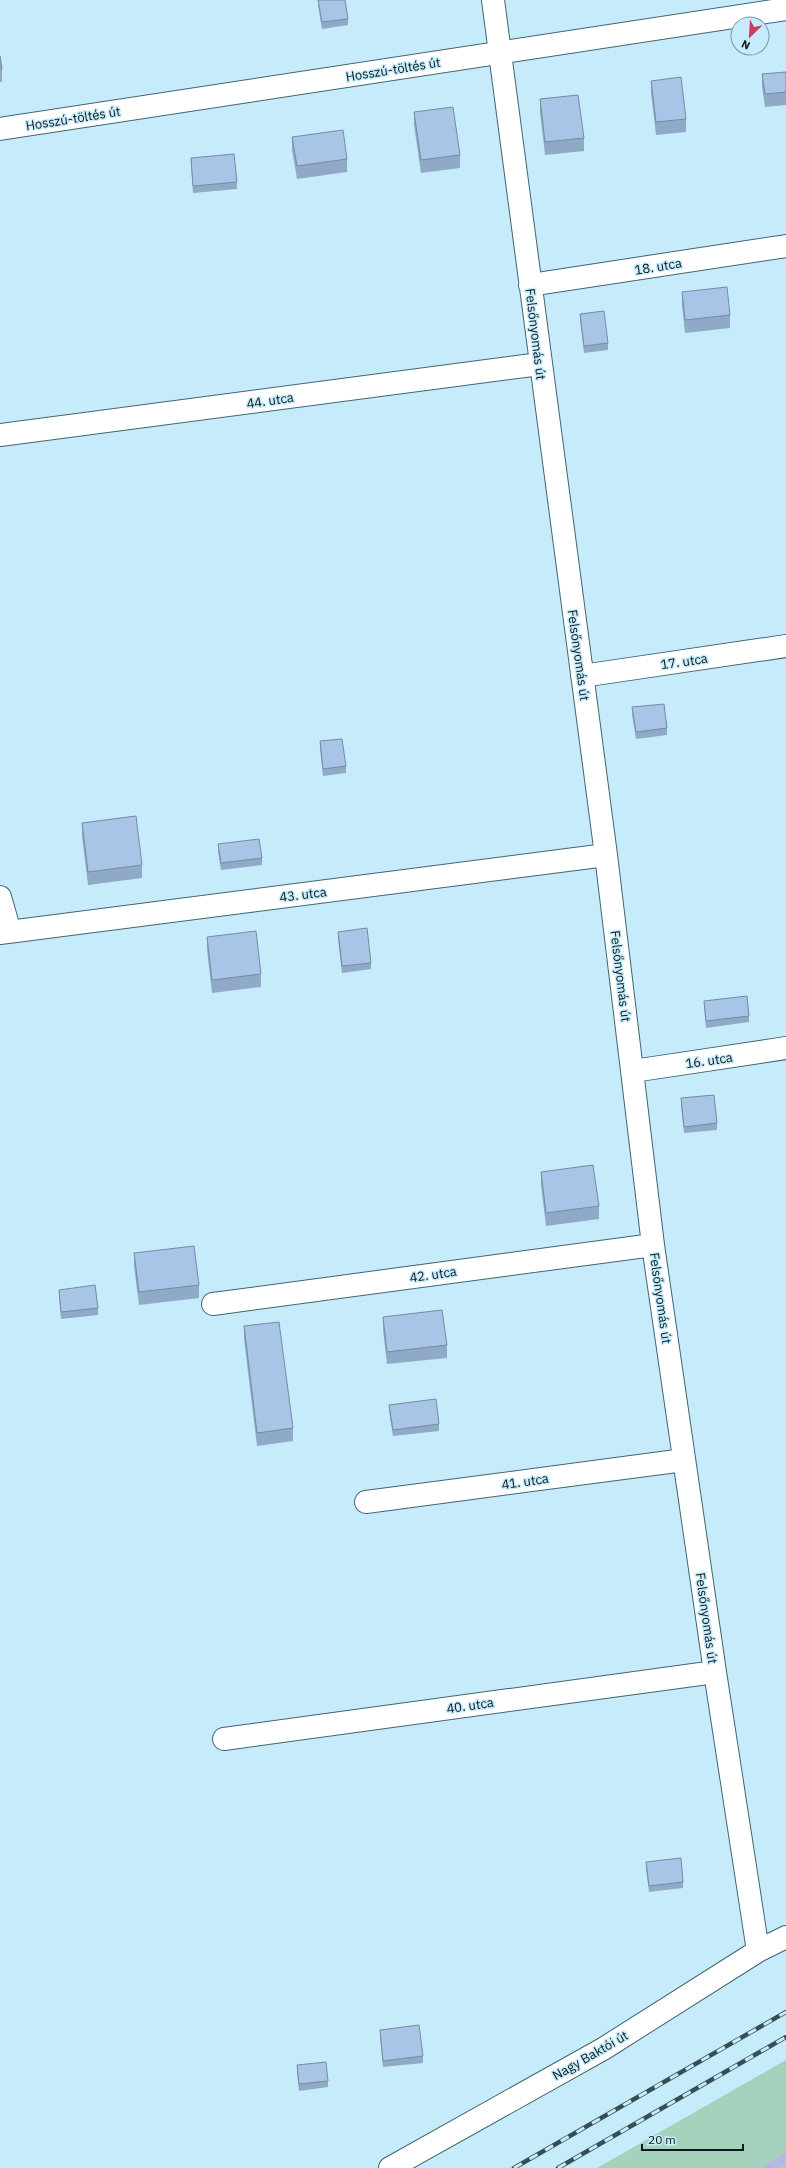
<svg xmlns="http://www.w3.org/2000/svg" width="786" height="2168" font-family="'IBM Plex Sans',sans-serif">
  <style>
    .green { fill: #a5d2bd }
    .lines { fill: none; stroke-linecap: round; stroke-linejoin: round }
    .stream { stroke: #b6b8e0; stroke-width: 10 }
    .minor-casing { stroke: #416471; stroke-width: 24 }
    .minor { stroke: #fff; stroke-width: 22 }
    .rail-casing { stroke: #394d55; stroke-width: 4.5 }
    .rail { stroke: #c6ecfb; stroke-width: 3; stroke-dasharray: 9; stroke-linecap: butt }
    .wall { fill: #90a9c7 }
    .building { fill: #a8c5e7; stroke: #768aa2 }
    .labels { text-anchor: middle; stroke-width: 3; stroke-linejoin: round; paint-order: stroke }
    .street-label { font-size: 13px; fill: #0b191e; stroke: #c6ecfb }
  </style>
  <rect width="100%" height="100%" fill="#c6ecfb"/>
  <!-- green -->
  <path class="green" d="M786 2060V2168H597Z"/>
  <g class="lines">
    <!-- stream -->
    <path class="stream" d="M769 2168 786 2158"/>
    <defs>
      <path id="minor" d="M493 0 606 855 653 1245 715 1672 758 1951
        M0 129 786 9
        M530 285 786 246
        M0 435 540 364
        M582 676 786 646
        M0 897 10 932
        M0 933 606 855
        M633 1071 786 1048
        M213 1304 653 1245
        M366 1502 684 1460
        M224 1739 715 1672
        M390 2168 603 2049 758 1951 786 1937"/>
    </defs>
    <!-- minor casing -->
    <use href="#minor" class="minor-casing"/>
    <!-- minor -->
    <use href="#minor" class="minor"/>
    <defs>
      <path id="rail" d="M514 2168 786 2012
        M558 2168 786 2037"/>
    </defs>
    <!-- rail casing -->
    <use href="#rail" class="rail-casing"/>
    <!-- rail -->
    <use href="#rail" class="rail"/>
  </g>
  <!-- wall -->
  <path class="wall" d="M318 0 348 19V25L322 29 318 5Z
    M0 56 2 69V82H0Z
    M786 72V105L765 107 762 87V74Z
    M651 81 686 119V132L656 135 651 93Z
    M540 99 584 138V151L545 155 540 112Z
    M414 112 460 155V168L421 173 414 125Z
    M292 137 347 159V172L297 179 292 150Z
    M191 158 237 182V189L193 193 191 165Z
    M682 292 730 315V328L685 333 682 305Z
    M580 314 608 343V350L584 353 580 320Z
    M632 707 667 728V735L636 739 632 714Z
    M320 741 346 766V773L323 776 320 748Z
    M82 823 142 865V878L88 885 82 836Z
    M218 844 262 858V865L221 870 218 851Z
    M338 932 371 963V969L342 973 338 939Z
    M207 937 261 974V987L212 993 207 950Z
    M704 1001 749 1016V1022L706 1028 704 1007Z
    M681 1098 717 1123V1130L684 1133 681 1105Z
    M541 1172 599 1206V1219L546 1226 541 1185Z
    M134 1253 199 1285V1298L139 1305 134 1266Z
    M59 1290 98 1308V1315L61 1319 59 1297Z
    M383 1317 447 1345V1358L387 1364 383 1330Z
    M244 1326 293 1428V1441L257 1446 244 1339Z
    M389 1405 439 1424V1431L393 1436 389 1411Z
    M646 1862 683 1882V1888L649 1892 646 1869Z
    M380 2030 423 2056V2063L383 2067 380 2037Z
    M297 2065 328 2081V2087L299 2091 297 2072Z"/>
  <!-- building -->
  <path class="building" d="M318 0H345L348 19 322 22Z
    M0 56 2 69H0Z
    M786 72V92L765 94 762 74Z
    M681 77 686 119 656 122 651 81Z
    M578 95 584 138 545 142 540 99Z
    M453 107 460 155 421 160 414 112Z
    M343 130 347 159 297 166 292 137Z
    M234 154 237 182 193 186 191 158Z
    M727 287 730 315 685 320 682 292Z
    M604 311 608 343 584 346 580 314Z
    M664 704 667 728 636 732 632 707Z
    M342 739 346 766 323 769 320 741Z
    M136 816 142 865 88 872 82 823Z
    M259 839 262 858 221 863 218 844Z
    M367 928 371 963 342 966 338 932Z
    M256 931 261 974 212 980 207 937Z
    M747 996 749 1016 706 1021 704 1001Z
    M714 1095 717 1123 684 1127 681 1098Z
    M593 1165 599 1206 546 1213 541 1172Z
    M194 1246 199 1285 139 1292 134 1253Z
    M95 1285 98 1308 61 1312 59 1290Z
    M442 1310 447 1345 387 1352 383 1317Z
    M279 1322 293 1428 257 1433 244 1326Z
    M436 1399 439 1424 393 1430 389 1405Z
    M681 1858 683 1882 649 1886 646 1862Z
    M419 2025 423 2056 383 2061 380 2030Z
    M326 2062 328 2081 299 2084 297 2065Z"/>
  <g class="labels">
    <!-- street labels -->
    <g class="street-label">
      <text transform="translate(393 69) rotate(-9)" y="5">Hosszú-töltés út</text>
      <text transform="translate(73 118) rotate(-9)" y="5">Hosszú-töltés út</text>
      <text transform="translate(658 266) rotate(-9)" y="5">18. utca</text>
      <text transform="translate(536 334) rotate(83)" y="5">Felsőnyomás út</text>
      <text transform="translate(270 400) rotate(-8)" y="5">44. utca</text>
      <text transform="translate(579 655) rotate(82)" y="5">Felsőnyomás út</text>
      <text transform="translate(684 661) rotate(-8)" y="5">17. utca</text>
      <text transform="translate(303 894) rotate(-7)" y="5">43. utca</text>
      <text transform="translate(621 976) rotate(83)" y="5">Felsőnyomás út</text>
      <text transform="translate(709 1060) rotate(-8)" y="5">16. utca</text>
      <text transform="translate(433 1274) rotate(-8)" y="5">42. utca</text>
      <text transform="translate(661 1298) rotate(82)" y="5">Felsőnyomás út</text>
      <text transform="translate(525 1481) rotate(-8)" y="5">41. utca</text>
      <text transform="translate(707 1618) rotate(82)" y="5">Felsőnyomás út</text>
      <text transform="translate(470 1705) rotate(-8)" y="5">40. utca</text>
      <text transform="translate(590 2055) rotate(-30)" y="5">Nagy Baktói út</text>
    </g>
  </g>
  <!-- north arrow -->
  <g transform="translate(750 36) rotate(205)"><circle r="19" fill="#c6ecfb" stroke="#7b98a3"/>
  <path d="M0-3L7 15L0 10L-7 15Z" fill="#cc3c5b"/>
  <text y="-6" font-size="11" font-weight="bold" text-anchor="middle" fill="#0b191e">N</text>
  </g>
  <!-- scale -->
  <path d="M642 2144v6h101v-6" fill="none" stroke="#0b191e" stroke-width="2"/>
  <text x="648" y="2144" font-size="12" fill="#0b191e" stroke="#c6ecfb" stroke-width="3" paint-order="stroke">20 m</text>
</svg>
